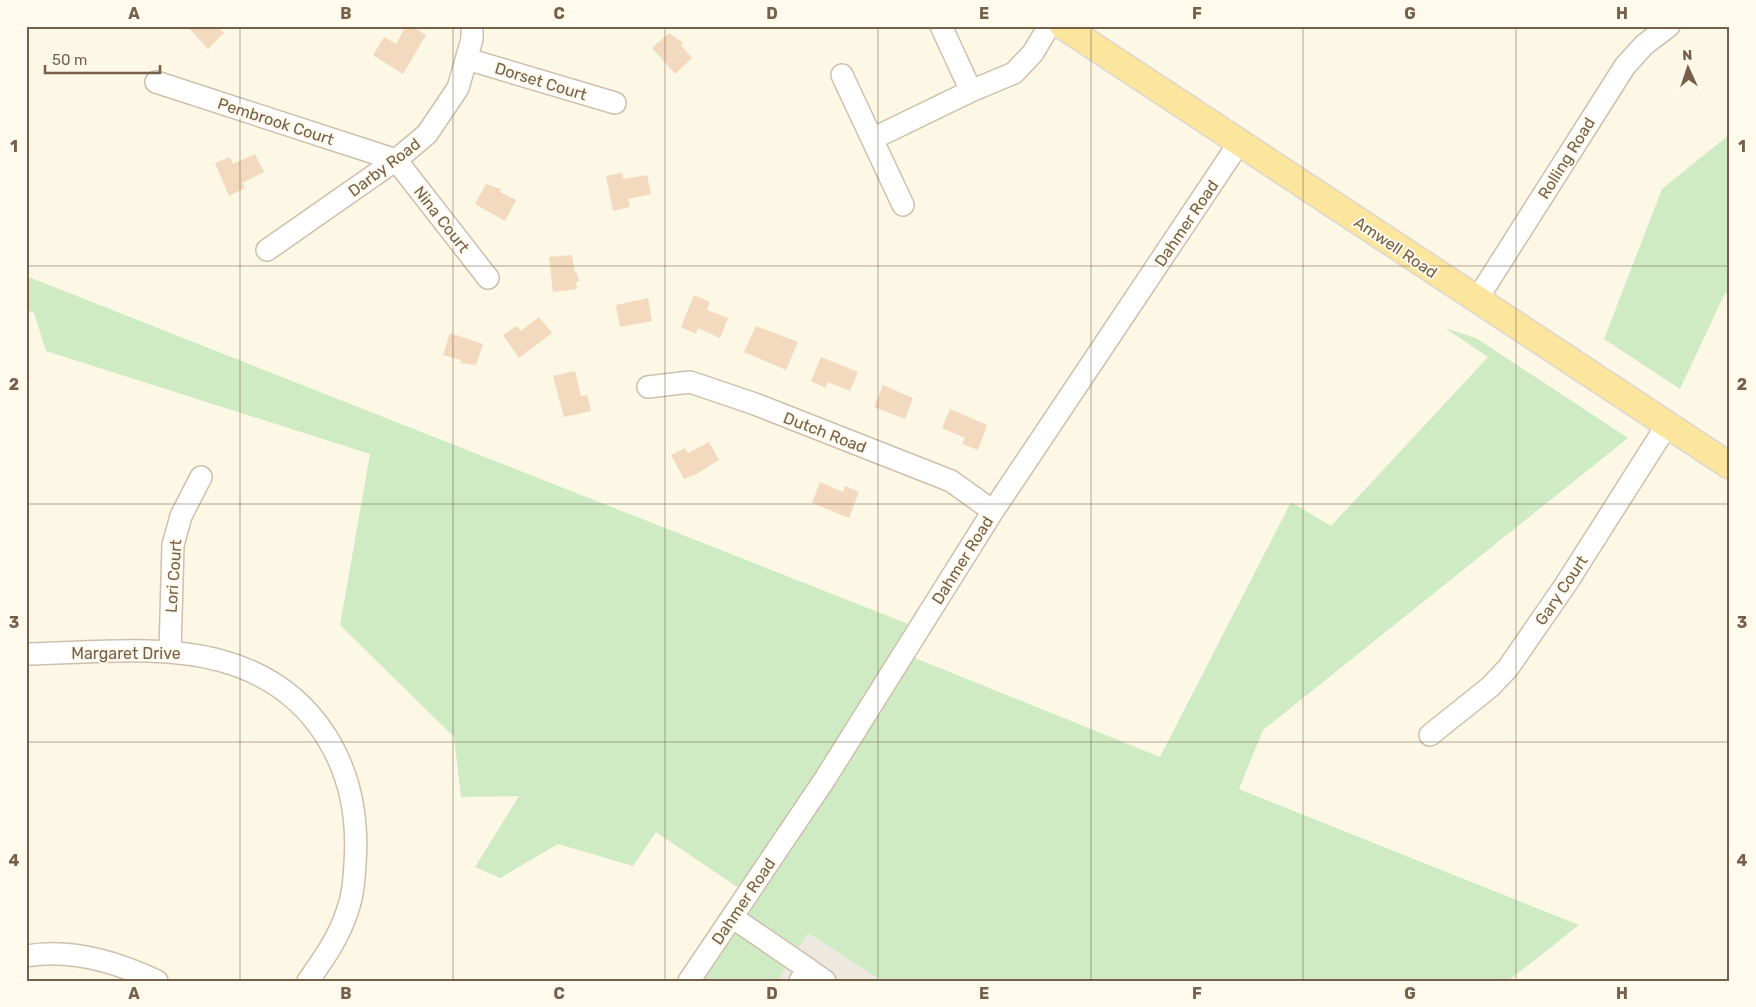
<svg xmlns="http://www.w3.org/2000/svg" width="1756" height="1007" font-family="Rubik,sans-serif">
  <style>
    .industrial { fill: #ede8e0 }
    .green { fill: #ceebc4 }
    .building { fill: #f3d9bd }
    .lines { fill: none; stroke-linecap: round; stroke-linejoin: round }
    .minor-casing { stroke: #cfbfac; stroke-width: 24 }
    .major-casing { stroke: #dcd6d0; stroke-width: 29 }
    .minor { stroke: #fff; stroke-width: 21 }
    .major { stroke: #fce59d; stroke-width: 26 }
    .grid { fill: none; stroke: #77604a; stroke-width: 1; stroke-opacity: 0.55 }
    .labels { text-anchor: middle; stroke-width: 4; stroke-linejoin: round; paint-order: stroke }
    .street-label { font-size: 16px; fill: #77604a; stroke: #fffaec }
    .neatline { fill: none; stroke: #77604a; stroke-width: 2 }
    .grid-label { font-size: 16px; text-anchor: middle; font-weight: bold; fill: #77604a }
  </style>
  <rect width="100%" height="100%" fill="#fdf7e6"/>
  <!-- industrial -->
  <path class="industrial" d="M808 933 882 981H776Z"/>
  <!-- green -->
  <path class="green" d="M1730 134V295L1725 293 1680 389 1604 339 1662 189Z
    M26 276 926 631 910 656 1160 757 1291 502 1331 526 1488 357 1445 328 1476 338 1628 438 1263 730 1239 789 1579 925 1508 981H882L808 933 777 981H696L752 897 656 832 633 866 558 844 500 878 475 867 519 796 461 797 454 737 340 625 370 454 46 351 34 313 26 310Z"/>
  <!-- building -->
  <path class="building" d="M187 26H222L220 29 224 33 208 49Z
    M406 26H411L426 35 403 74 373 55 384 37 396 44Z
    M669 33 683 43 681 45 692 58 675 74 652 48Z
    M255 154 264 172 242 183 245 188 229 196 215 163 230 157 233 164Z
    M622 173 623 179 647 175 651 194 628 199 630 207 613 211 606 176Z
    M486 184 501 189 500 192 516 200 505 221 475 204Z
    M572 255 575 273H577L579 281 576 282 577 289 553 292 549 257Z
    M694 295 710 302 707 310 728 318 720 338 698 328 696 334 681 327Z
    M648 298 652 321 620 327 616 305Z
    M539 317 552 333 519 358 503 335 517 326 521 331Z
    M756 326 798 342 786 370 744 352Z
    M450 333 483 344 476 365 460 363 461 360 443 355Z
    M821 357 858 372 850 391 828 382 825 388 811 381Z
    M575 371 581 396 587 395 591 411 564 417 553 376Z
    M883 385 913 398 905 419 874 407Z
    M950 409 987 425 978 450 962 444 965 438 942 428Z
    M709 442 719 460 698 473 684 479 671 455 685 448 688 453Z
    M820 482 843 492 845 486 859 492 849 518 812 503Z"/>
  <g class="lines">
    <defs>
      <path id="minor" d="M941 26 971 91 1014 73 1033 53 1049 26
        M467 59 615 103
        M842 75 903 205
        M156 82 396 160 488 278
        M872 139 971 91
        M267 250 396 160 427 134 458 88 472 39V26
        M1476 301 1625 66 1644 45 1669 26
        M648 387 690 382 755 404 951 481 993 511
        M170 651 173 545 181 516 201 477
        M26 654C88 653 162 644 222 661 316 687 362 769 355 864 354 880 353 896 347 912 339 937 323 960 308 981
        M1430 735 1490 687 1508 668 1566 584 1667 425
        M732 917 808 969 800 981
        M26 956C70 948 117 962 157 981
        M808 969 825 981
        M689 981 825 779 993 511 1239 143"/>
      <path id="major" d="M1063 26 1730 466"/>
    </defs>
    <!-- minor casing -->
    <use href="#minor" class="minor-casing"/>
    <!-- major casing -->
    <use href="#major" class="major-casing"/>
    <!-- minor -->
    <use href="#minor" class="minor"/>
    <!-- major -->
    <use href="#major" class="major"/>
  </g>
  <!-- grid -->
  <path class="grid" d="M240 26V981M453 26V981M665 26V981M878 26V981M1091 26V981M1303 26V981M1516 26V981M26 266H1730M26 504H1730M26 742H1730"/>
  <g class="labels">
    <!-- street labels -->
    <g class="street-label">
      <text transform="translate(541 81) rotate(17)" y="6">Dorset Court</text>
      <text transform="translate(276 121) rotate(18)" y="6">Pembrook Court</text>
      <text transform="translate(1566 158) rotate(-58)" y="6">Rolling Road</text>
      <text transform="translate(384 167) rotate(-37)" y="6">Darby Road</text>
      <text transform="translate(442 219) rotate(52)" y="6">Nina Court</text>
      <text transform="translate(1186 223) rotate(-56)" y="6">Dahmer Road</text>
      <text transform="translate(1396 247) rotate(34)" y="6">Amwell Road</text>
      <text transform="translate(825 432) rotate(21)" y="6">Dutch Road</text>
      <text transform="translate(962 560) rotate(-58)" y="6">Dahmer Road</text>
      <text transform="translate(173 576) rotate(-86)" y="6">Lori Court</text>
      <text transform="translate(1561 590) rotate(-56)" y="6">Gary Court</text>
      <text x="126" y="659">Margaret Drive</text>
      <text transform="translate(743 901) rotate(-56)" y="6">Dahmer Road</text>
    </g>
  </g>
  <!-- border -->
  <rect width="1756" height="1007" fill="none" stroke="#fffaec" stroke-width="55"/>
  <!-- north arrow -->
  <g transform="translate(1688 68) rotate(357)" stroke="#fffaec" stroke-width="4" paint-order="stroke">
  <path d="M0-4L9 19L0 12L-9 19Z" fill="#77604a"/>
  <text y="-8" font-size="14" font-weight="bold" text-anchor="middle" fill="#77604a">N</text>
  </g>
  <!-- scale -->
  <path d="M45 65v8h115v-8" fill="none" stroke="#77604a" stroke-width="2.5"/>
  <text x="52" y="65" font-size="15" fill="#77604a" stroke="#fffaec" stroke-width="4" paint-order="stroke">50 m</text>
  <rect x="28" y="28" width="1700" height="952" class="neatline"/>
  <g class="grid-label">
    <text x="134" y="19">A</text>
    <text x="346" y="19">B</text>
    <text x="559" y="19">C</text>
    <text x="772" y="19">D</text>
    <text x="984" y="19">E</text>
    <text x="1197" y="19">F</text>
    <text x="1410" y="19">G</text>
    <text x="1622" y="19">H</text>
    <text x="14" y="152">1</text>
    <text x="1742" y="152">1</text>
    <text x="14" y="390">2</text>
    <text x="1742" y="390">2</text>
    <text x="14" y="628">3</text>
    <text x="1742" y="628">3</text>
    <text x="14" y="866">4</text>
    <text x="1742" y="866">4</text>
    <text x="134" y="999">A</text>
    <text x="346" y="999">B</text>
    <text x="559" y="999">C</text>
    <text x="772" y="999">D</text>
    <text x="984" y="999">E</text>
    <text x="1197" y="999">F</text>
    <text x="1410" y="999">G</text>
    <text x="1622" y="999">H</text>
  </g>
</svg>
